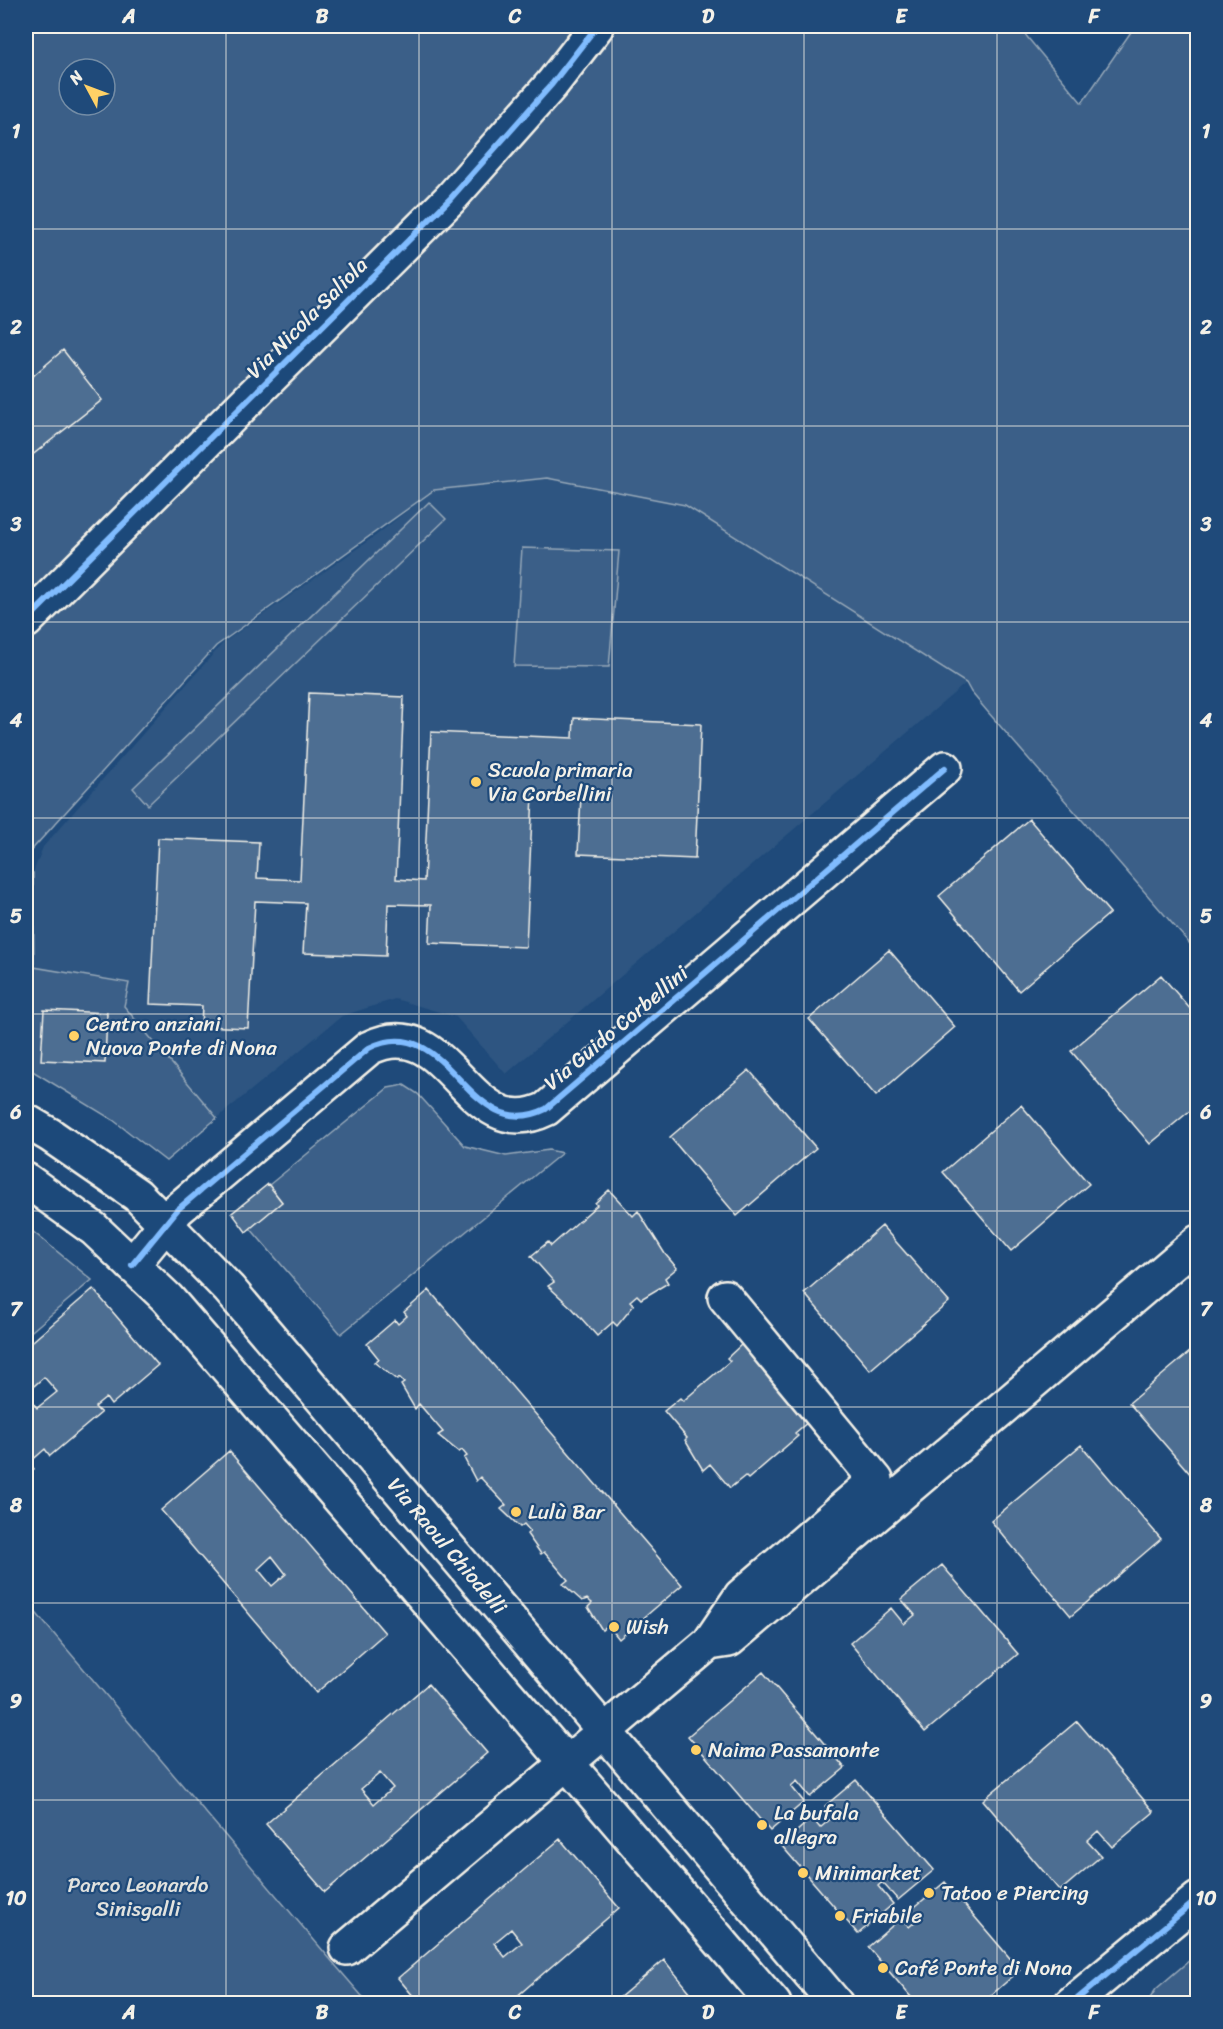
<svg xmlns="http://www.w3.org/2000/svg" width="1223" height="2029" font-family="Sriracha,sans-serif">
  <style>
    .built { fill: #2d5581 }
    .green { fill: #3a5f88; stroke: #97a8b8; stroke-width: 1.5; fill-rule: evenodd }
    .building { fill: #4d6e92; stroke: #f4f1e8; stroke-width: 1.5; fill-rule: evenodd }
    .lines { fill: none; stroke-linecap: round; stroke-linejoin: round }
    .minor-casing { stroke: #f4f1e8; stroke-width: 38 }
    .major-casing { stroke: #f4f1e8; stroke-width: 38 }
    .minor { stroke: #1f4a7a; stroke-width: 33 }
    .major { stroke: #1f4a7a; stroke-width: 33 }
    .cycleway-casing { stroke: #1f4a7a; stroke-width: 10 }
    .cycleway { stroke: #80bcff; stroke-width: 6 }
    .grid { fill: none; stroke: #f4f1e8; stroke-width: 1.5; stroke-opacity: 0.55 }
    .poi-dot { fill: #ffd166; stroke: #1f4a7a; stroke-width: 2 }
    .labels { text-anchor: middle; stroke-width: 4.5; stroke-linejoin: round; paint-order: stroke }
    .street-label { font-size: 21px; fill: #f4f1e8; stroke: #1f4a7a }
    .poi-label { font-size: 21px; fill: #f4f1e8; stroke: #1f4a7a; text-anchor: start }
    .park-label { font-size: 21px; fill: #e1e2de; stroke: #1f4a7a }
    .neatline { fill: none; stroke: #f4f1e8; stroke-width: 2 }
    .grid-label { font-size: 20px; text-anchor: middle; font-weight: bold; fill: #f4f1e8 }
  </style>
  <rect width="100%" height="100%" fill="#1f4a7a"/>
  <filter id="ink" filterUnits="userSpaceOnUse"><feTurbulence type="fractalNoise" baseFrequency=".0167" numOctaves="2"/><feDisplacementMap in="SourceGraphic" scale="12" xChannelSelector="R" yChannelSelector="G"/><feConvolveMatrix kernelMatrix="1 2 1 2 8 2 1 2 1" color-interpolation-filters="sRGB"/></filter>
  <g filter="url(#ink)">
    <!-- built -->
    <path class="built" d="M547 478 685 505 966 683 506 1074 456 1017 395 999 342 1016 217 1118 124 1006 129 983 34 967 33 873 43 847 223 643 375 536 434 490Z"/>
    <!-- green -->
    <path class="green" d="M26 26H1018L1082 103 1135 26H1197V952L987 711 971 692 966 683 685 505 547 478 434 490 216 646 26 856ZM69 69H105V105H69Z
      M429 502 446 519 148 805 133 788Z
      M522 548 619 551 609 667 514 666Z
      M33 873 34 967 129 983 124 1006 217 1118 166 1161 113 1120 26 1067V875Z
      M404 1085 418 1094 465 1146 506 1156 549 1150 562 1153 341 1334 250 1228 282 1202 269 1185 388 1088Z
      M26 1226 92 1280 26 1336Z
      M26 1601 336 1966 368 2003H26Z
      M1197 1954V2003H1147L1156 1989Z"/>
    <!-- building -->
    <path class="building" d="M63 350 102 400 26 460V382Z
      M309 693 404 697 396 879 424 881 431 732 573 738 574 718 701 724 695 859 578 854 581 796 533 794 526 947 429 943 431 905 388 904 386 956 303 953 306 903 255 901 248 1028 201 1026 202 1006 150 1004 158 838 259 842 257 878 300 880Z
      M1029 819 1110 913 1019 991 939 896Z
      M889 950 955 1027 876 1096 809 1019Z
      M1161 975 1198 1018V1104L1150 1144 1071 1051Z
      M44 1010 107 1013 105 1063 41 1060Z
      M749 1070 816 1148 737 1216 670 1137Z
      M1021 1105 1089 1184 1011 1251 943 1172Z
      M268 1184 282 1202 246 1232 232 1213Z
      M609 1190 633 1216 638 1211 665 1254 677 1268 665 1278 668 1283 641 1299 637 1295 630 1301 634 1305 617 1326 613 1322 597 1336 573 1309 548 1286 554 1282 531 1256 548 1242 551 1246 597 1205 595 1203Z
      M882 1226 949 1302 870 1370 804 1293Z
      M93 1289 158 1365 111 1405 106 1398 95 1407 101 1413 50 1456 45 1449 29 1463 34 1469 26 1477V1394L37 1408 57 1392 44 1377 26 1393V1347Z
      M429 1290 682 1585 619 1639 608 1625 602 1630 588 1607 592 1603 587 1599 582 1601 563 1584 568 1580 544 1552 541 1554 527 1534 530 1531 524 1524 520 1527 501 1509 506 1505 480 1477 476 1481 464 1458 467 1456 462 1450 459 1452 438 1435 443 1432 419 1404 415 1409 401 1385 404 1383 399 1378 397 1380 374 1362 379 1359 367 1344 395 1320 398 1324 407 1316 404 1312Z
      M742 1344 808 1422 795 1433 798 1436 748 1479 745 1476 730 1488 710 1464 703 1470 685 1440 687 1438 664 1411 680 1398 683 1401 730 1361 727 1358Z
      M1198 1345V1483L1129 1403Z
      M1081 1445 1161 1539 1071 1616 991 1521Z
      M229 1451 385 1633 316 1693 161 1510ZM272 1556 286 1574 272 1586 258 1569Z
      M942 1565 1018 1654 925 1732 850 1643 891 1608 904 1624 915 1615 901 1599Z
      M763 1672 845 1768 810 1797 797 1781 791 1786 804 1802 770 1831 688 1736Z
      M428 1684 487 1753 325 1892 266 1824ZM380 1773 393 1788 374 1804 361 1789Z
      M1077 1721 1154 1812 1112 1847 1098 1831 1087 1841 1101 1856 1060 1891 983 1800Z
      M856 1780 934 1870 898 1900 882 1882 878 1886 893 1904 858 1934 781 1845 812 1818 820 1828 834 1816 825 1806Z
      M560 1839 619 1908 508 2004H420L398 1978ZM511 1929 522 1943 505 1957 494 1943Z
      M945 1882 1020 1970 981 2004H917L868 1947 901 1918 909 1927 918 1919 911 1910Z
      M664 1960 700 2004H612Z"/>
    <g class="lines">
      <defs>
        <path id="minor" d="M26 621 450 199 552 84 597 26
          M132 1265 177 1210 369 1048C451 1008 466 1148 546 1109L945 768
          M716 1642 729 1640 1198 1242
          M347 1948 709 1643 741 1596 876 1480 725 1297
          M1071 2004 1198 1899"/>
        <g id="major">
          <path id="s1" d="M26 1121 50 1135 137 1195 229 1289 836 2004"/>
          <path d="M26 1180 94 1229 167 1298 774 2004"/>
        </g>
      </defs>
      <!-- minor casing -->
      <use href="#minor" class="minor-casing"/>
      <!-- major casing -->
      <use href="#major" class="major-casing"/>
      <!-- minor -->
      <use href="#minor" class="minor"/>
      <!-- major -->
      <use href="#major" class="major"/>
      <defs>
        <path id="cycleway" d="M26 621 450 199 552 84 597 26
          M132 1265 177 1210 369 1048C451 1008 466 1148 546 1109L945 768
          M1071 2004 1198 1899"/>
      </defs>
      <!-- cycleway casing -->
      <use href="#cycleway" class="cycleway-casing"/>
      <!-- cycleway -->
      <use href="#cycleway" class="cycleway"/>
    </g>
  </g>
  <!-- grid -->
  <path class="grid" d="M226 26V2004M419 26V2004M612 26V2004M804 26V2004M997 26V2004M26 229H1198M26 426H1198M26 622H1198M26 818H1198M26 1014H1198M26 1211H1198M26 1407H1198M26 1603H1198M26 1800H1198"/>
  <!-- markers -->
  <g class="poi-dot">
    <circle cx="476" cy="782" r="6"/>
    <circle cx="74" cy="1036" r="6"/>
    <circle cx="516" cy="1512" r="6"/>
    <circle cx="614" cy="1627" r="6"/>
    <circle cx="696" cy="1750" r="6"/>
    <circle cx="762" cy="1825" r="6"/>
    <circle cx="803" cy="1873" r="6"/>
    <circle cx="929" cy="1893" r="6"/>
    <circle cx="840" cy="1916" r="6"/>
    <circle cx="883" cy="1968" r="6"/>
  </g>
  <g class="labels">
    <!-- street labels -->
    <g class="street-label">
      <text transform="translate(307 318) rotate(-45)" y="7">Via Nicola Saliola</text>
      <text transform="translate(616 1028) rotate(-40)" y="7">Via Guido Corbellini</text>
      <text dy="7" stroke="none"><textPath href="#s1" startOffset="602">Via Raoul Chiodelli</textPath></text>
    </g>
    <!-- poi labels -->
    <g class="poi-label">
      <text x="488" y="777">Scuola primaria<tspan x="488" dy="24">Via Corbellini</tspan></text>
      <text x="86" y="1031">Centro anziani<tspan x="86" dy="24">Nuova Ponte di Nona</tspan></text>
      <text x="528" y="1519">Lulù Bar</text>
      <text x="626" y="1634">Wish</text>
      <text x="708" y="1757">Naima Passamonte</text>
      <text x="774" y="1820">La bufala<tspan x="774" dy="24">allegra</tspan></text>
      <text x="815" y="1880">Minimarket</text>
      <text x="941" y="1900">Tatoo e Piercing</text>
      <text x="852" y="1923">Friabile</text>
      <text x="895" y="1975">Café Ponte di Nona</text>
    </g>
    <!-- park labels -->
    <g class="park-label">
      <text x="138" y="1892">Parco Leonardo<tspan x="138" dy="24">Sinisgalli</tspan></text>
    </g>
  </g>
  <!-- margin -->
  <rect width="1223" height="2029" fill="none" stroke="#1f4a7a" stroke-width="66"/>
  <!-- north arrow -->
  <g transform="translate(87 87) rotate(311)"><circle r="28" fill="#1f4a7a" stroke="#748da6" stroke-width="1.5"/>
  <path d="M0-4.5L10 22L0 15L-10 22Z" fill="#ffd166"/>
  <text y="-9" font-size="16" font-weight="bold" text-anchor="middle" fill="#f4f1e8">N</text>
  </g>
  <rect x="33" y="33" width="1157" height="1963" class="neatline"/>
  <g class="grid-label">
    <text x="129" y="23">A</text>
    <text x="322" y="23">B</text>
    <text x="515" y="23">C</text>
    <text x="708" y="23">D</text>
    <text x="901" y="23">E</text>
    <text x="1094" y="23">F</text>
    <text x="16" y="138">1</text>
    <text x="1206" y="138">1</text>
    <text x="16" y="334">2</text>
    <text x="1206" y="334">2</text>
    <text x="16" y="531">3</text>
    <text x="1206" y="531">3</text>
    <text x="16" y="727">4</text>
    <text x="1206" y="727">4</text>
    <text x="16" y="923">5</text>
    <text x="1206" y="923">5</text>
    <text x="16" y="1119">6</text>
    <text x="1206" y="1119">6</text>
    <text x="16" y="1316">7</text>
    <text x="1206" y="1316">7</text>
    <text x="16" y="1512">8</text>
    <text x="1206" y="1512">8</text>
    <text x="16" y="1708">9</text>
    <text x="1206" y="1708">9</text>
    <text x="16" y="1905">10</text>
    <text x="1206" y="1905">10</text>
    <text x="129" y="2019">A</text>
    <text x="322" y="2019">B</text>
    <text x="515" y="2019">C</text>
    <text x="708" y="2019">D</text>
    <text x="901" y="2019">E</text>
    <text x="1094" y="2019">F</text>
  </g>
</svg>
